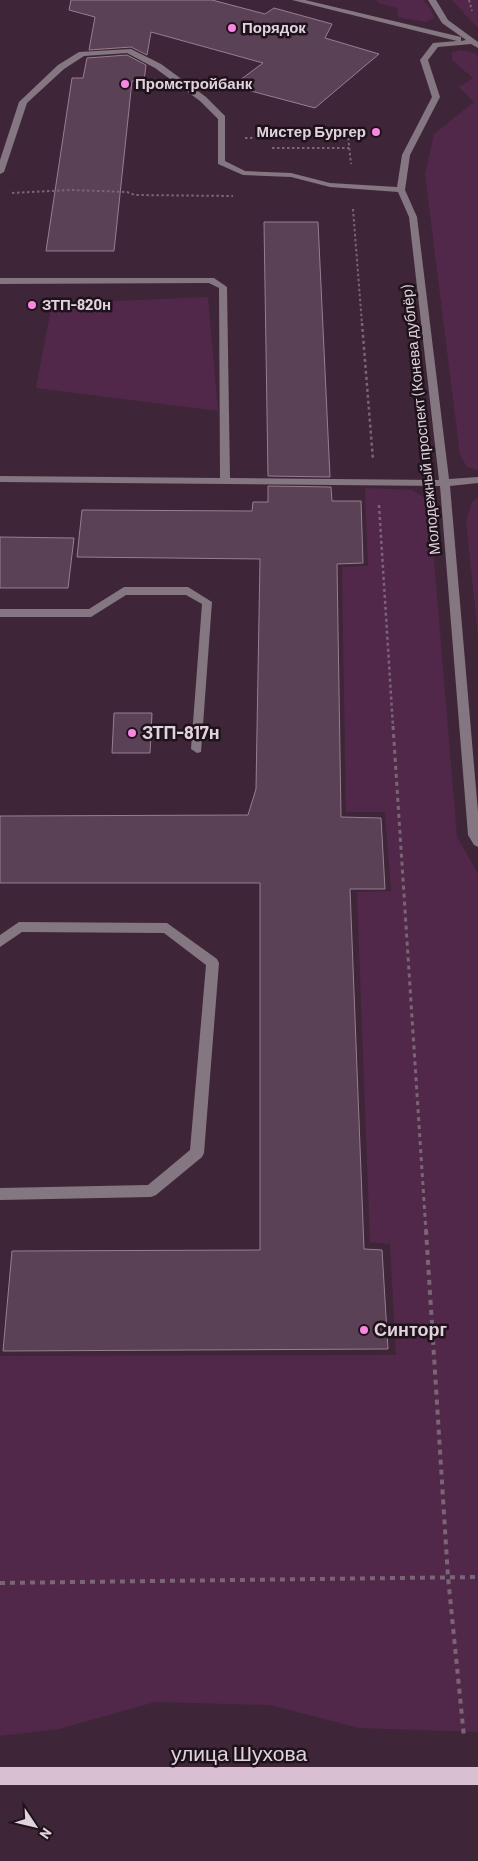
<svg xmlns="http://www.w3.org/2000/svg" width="478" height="1861" font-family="Barlow,sans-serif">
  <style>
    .green { fill: #52284a }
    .building { fill: #5b4155; stroke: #9a7d92 }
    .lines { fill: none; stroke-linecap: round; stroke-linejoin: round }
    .path-far3 { stroke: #7a6574; stroke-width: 2; stroke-dasharray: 2.5 2.5; stroke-linecap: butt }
    .path-far2 { stroke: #7a6574; stroke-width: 2.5; stroke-dasharray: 3 3; stroke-linecap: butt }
    .path-far1 { stroke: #7a6574; stroke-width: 3; stroke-dasharray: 4 4; stroke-linecap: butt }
    .path { stroke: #7a6574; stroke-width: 4; stroke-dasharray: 5 5; stroke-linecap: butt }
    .minor { fill: #847781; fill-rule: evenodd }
    .major { fill: #dabfd3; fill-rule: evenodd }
    .poi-dot { fill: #fc86e3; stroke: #1e131b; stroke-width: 2 }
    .labels { text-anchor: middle; stroke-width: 5; stroke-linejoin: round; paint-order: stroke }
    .far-poi-label { font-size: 15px; font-weight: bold; fill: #e2d2dd; stroke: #1e131b; text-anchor: start }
    .far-street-label { font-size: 15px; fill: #e2d2dd; stroke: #1e131b }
    .poi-label { font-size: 18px; font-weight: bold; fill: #e2d2dd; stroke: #1e131b; text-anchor: start }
    .near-street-label { font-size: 21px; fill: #e2d2dd; stroke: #1e131b }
  </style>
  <rect width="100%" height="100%" fill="#3e2638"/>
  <!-- green -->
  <path class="green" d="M377 0H423L431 9 434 18 425 22 398 17 397 8 378 3Z
    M452 0H478V28Z
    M460 50 475 53 478 58V470L467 467 460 455 425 174 434 134 474 102 459 87 473 78 452 60V53Z
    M208 297 218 411 36 388 52 304Z
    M365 488 412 490 429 500 457 837 478 874V1732L359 1728 270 1705 155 1702 59 1729 0 1736V1356L396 1355 390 1244 370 1242 357 892 391 891 385 812H346L342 567 368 566Z
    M478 498V636L466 521 472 502Z"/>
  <!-- building -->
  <path class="building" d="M71 0H212L265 14 274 8 332 24 325 38 379 54 315 108 232 86 263 63 151 32 147 55 131 47 89 50 95 17 69 10Z
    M127 55 146 65 144 81H132L114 251H46L72 78H83L87 58Z
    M264 222H318L330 477 268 476Z
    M268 486 331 487 332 501H361L363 563 337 564 341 817 381 818 385 889H350L364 1249 382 1250 388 1349 3 1351 12 1251 260 1250V883H0V816L248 815 256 789 260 559 77 557 82 510 252 511 253 502H268Z
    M0 537 74 538 68 588H0Z
    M114 713H152L150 753H112Z"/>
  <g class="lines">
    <!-- path-far3 -->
    <path class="path-far3" d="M469 0 472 11
      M245 138 348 136 351 164
      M272 148H349
      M12 193 71 190 127 192 135 195 233 196
      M353 209 362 324"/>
    <!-- path-far2 -->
    <path class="path-far2" d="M362 323 373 460
      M379 505 393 727"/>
    <!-- path-far1 -->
    <path class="path-far1" d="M393 726 426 1232"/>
    <!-- path -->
    <path class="path" d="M426 1230 448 1577 464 1737
      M0 1583 478 1577"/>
    <!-- minor -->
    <path class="minor" d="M292 0H305L461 37V41L466 40 442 23 428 0H436L448 20 478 42V48L471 44 438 47 428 60 440 97 410 155 405 190 417 217 449 479 478 477V483L450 486 478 812V847L474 845 468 835 440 486 0 482V476L220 478 219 288 209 283 0 284V278H214L227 287 230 478 439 480 409 217 398 192 330 187 291 177 243 175 218 164V119L200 101 155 68 127 53 84 56 64 69 27 103 4 172 0 174V160L19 102 58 65 79 52 131 49 161 64 206 97 225 116V161L245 171 291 173 330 183 397 187 402 155 432 97 420 60 433 43 457 41Z
      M124 587H188L212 602 201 752 197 753 191 749 202 604 186 595H126L91 617H0V609H89Z
      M19 922 167 923 217 959 219 963 204 1153 202 1157 156 1195 151 1197 0 1200V1188L148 1185 190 1150 206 965 164 933 22 932 0 947V935Z"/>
    <!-- major -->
    <path class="major" d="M0 1767H478V1785H0Z"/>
  </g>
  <!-- markers -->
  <g class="poi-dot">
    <circle cx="232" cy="28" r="5"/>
    <circle cx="125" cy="84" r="5"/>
    <circle cx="376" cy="132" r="5"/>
    <circle cx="32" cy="305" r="5"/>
    <circle cx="132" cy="733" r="5"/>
    <circle cx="364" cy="1330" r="5"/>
  </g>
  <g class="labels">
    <!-- far-poi labels -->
    <g class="far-poi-label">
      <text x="242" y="33">Порядок</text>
      <text x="135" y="89">Промстройбанк</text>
      <text x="366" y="137" text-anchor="end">Мистер Бургер</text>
      <text x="42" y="310">ЗТП-820н</text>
    </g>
    <!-- far-street labels -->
    <g class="far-street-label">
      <text transform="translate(421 420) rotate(-96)" y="5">Молодежный проспект (Конева дублёр)</text>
    </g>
    <!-- poi labels -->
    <g class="poi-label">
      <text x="142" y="739">ЗТП-817н</text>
      <text x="374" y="1336">Синторг</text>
    </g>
    <!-- near-street labels -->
    <g class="near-street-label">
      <text x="239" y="1761">улица Шухова</text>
    </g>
  </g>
  <!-- north arrow -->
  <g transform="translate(35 1826) rotate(125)" stroke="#1e131b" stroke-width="4" paint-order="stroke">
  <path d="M0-4L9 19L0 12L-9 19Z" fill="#e2d2dd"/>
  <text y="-8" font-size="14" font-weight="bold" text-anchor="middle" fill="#e2d2dd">N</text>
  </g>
</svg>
